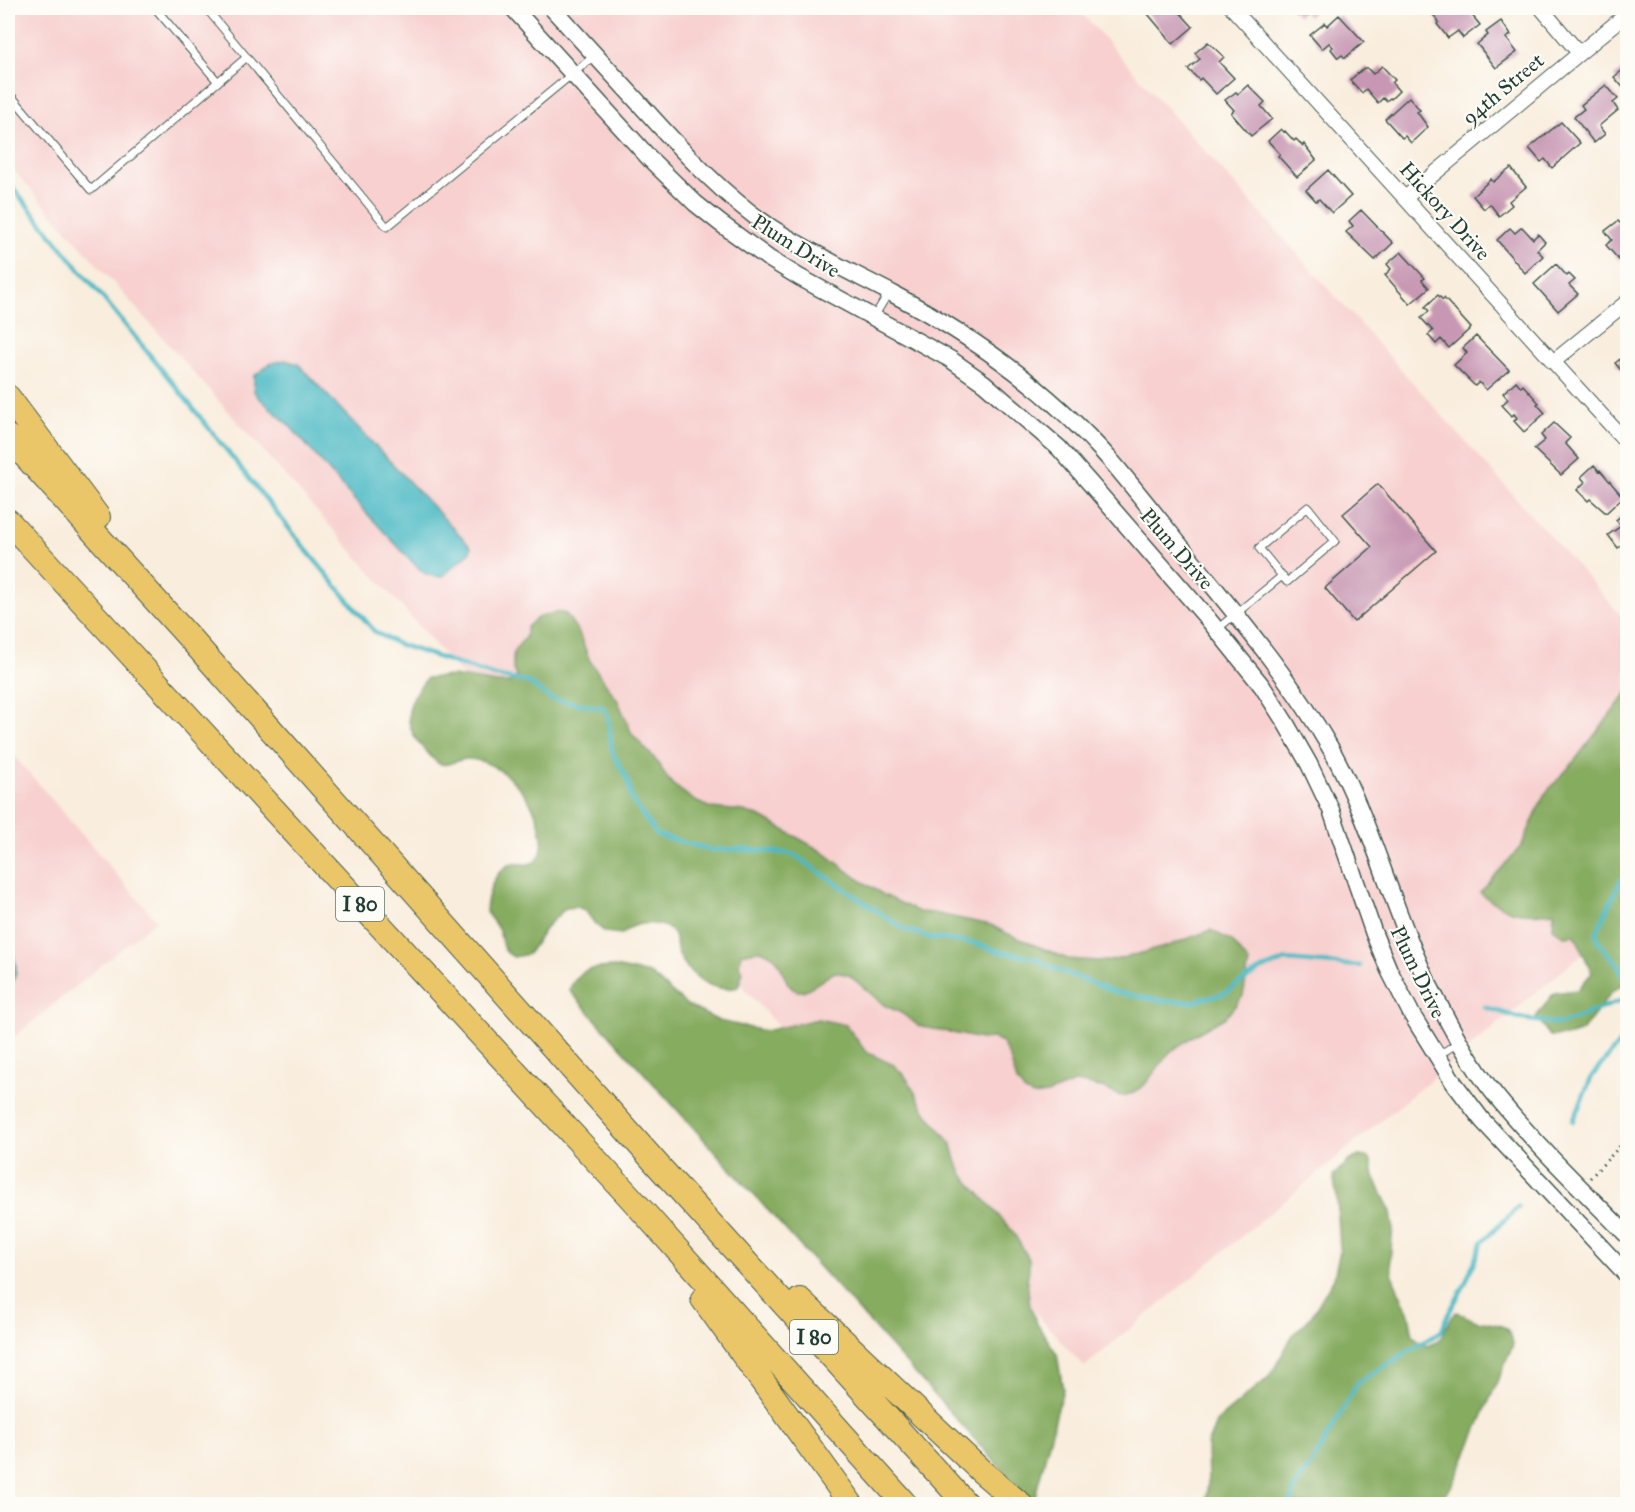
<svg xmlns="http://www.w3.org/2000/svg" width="1635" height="1512" font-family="'IM FELL Great Primer',serif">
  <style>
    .built { fill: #f7d0cf }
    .forest { fill: #86ac61; stroke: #52744a; stroke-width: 1.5 }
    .water { fill: #4bb9c4; stroke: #357b7c; stroke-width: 1.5 }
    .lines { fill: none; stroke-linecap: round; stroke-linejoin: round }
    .stream { stroke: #4bb9c4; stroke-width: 4.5 }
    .building { fill: #c797b3 }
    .service-casing { stroke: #40574d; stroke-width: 9 }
    .minor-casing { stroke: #40574d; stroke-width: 16 }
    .tertiary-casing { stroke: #40574d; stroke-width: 19 }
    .motorway-casing { stroke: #40574d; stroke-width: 26 }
    .path { stroke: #40574d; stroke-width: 3; stroke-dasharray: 1.5 4.5; stroke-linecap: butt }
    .service { stroke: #fff; stroke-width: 7 }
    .minor { stroke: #fff; stroke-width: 14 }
    .tertiary { stroke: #fff; stroke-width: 16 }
    .motorway { stroke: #eac669; stroke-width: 24 }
    .labels { text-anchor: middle; stroke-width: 4.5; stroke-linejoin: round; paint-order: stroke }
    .shield { fill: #fdfcf7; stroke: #62766e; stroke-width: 1.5 }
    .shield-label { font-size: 20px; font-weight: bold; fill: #1f3d34 }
    .street-label { font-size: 21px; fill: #1f3d34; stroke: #fdfcf7 }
  </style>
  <rect width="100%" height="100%" fill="#fdfcf7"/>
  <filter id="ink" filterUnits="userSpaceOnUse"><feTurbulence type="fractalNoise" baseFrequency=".0167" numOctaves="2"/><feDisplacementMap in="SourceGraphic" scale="12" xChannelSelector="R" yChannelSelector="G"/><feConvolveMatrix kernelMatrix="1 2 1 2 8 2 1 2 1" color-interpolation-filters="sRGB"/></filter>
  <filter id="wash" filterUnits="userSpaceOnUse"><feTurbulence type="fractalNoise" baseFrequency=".008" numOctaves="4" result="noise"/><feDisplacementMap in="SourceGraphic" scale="24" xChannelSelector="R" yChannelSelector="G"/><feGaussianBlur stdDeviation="1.35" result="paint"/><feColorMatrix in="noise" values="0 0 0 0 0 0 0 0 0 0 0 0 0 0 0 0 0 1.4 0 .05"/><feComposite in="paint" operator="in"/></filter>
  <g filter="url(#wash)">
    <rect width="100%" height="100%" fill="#f9eddd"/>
    <!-- built -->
    <path class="built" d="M8 8H1077L1627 622V917L1084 1367 457 669 8 164Z
      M8 749 156 920 8 1042Z"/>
    <!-- forest -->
    <path class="forest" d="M557 612 566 614 579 633 590 661 618 701 632 734 654 758 672 784 695 801 711 808 744 811 761 817 823 852 857 878 882 894 919 912 933 913 991 925 1006 933 1068 959 1098 961H1110L1165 947 1211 930 1232 941 1249 963 1243 996 1226 1017 1196 1034 1169 1053 1146 1083 1134 1093 1121 1096 1100 1087 1077 1082 1047 1094 1033 1096 1025 1092 1017 1082 1010 1058 1002 1043 993 1038 981 1039 919 1026 901 1013 884 1005 849 975 835 972C827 976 811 989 802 991 786 993 784 970 777 960 773 955 767 953 761 950L741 954 739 966 743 972 738 987C713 994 687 975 678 952 675 944 677 936 670 930 663 923 643 922 634 926 630 927 625 932 622 934L605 932 595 924 585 910 577 907 566 908 548 925 528 954 514 957C497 948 505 942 498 929 495 923 490 918 486 912 487 895 493 873 509 865 514 862 518 864 523 864 543 866 544 846 541 832 536 799 503 761 468 759 458 758 448 768 438 763 433 760 429 754 425 750 401 725 405 703 427 678L453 676 497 683H509L517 676 513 670V657L515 649 525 638 527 627 537 618Z
      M1627 693V982L1612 992 1582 1031 1567 1036H1550L1536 1017 1554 993 1577 990 1592 973 1575 935 1564 936 1553 928 1554 912C1519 916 1509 914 1480 893L1522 845 1544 795 1572 764Z
      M614 967 650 974 687 1005 719 1021 765 1031 818 1019 846 1025 866 1052 894 1065 907 1079 926 1112 952 1145 957 1163 964 1176 1013 1232 1029 1259V1270L1027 1280 1030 1306 1037 1324 1057 1354 1063 1389 1033 1504 569 990C581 967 590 968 614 967Z
      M1359 1156 1366 1157 1371 1161 1374 1177 1391 1212 1393 1227 1390 1260 1394 1280 1409 1314 1413 1336 1427 1346C1452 1336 1441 1325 1456 1312 1463 1314 1467 1317 1474 1320 1491 1326 1511 1319 1513 1345L1456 1478 1441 1504H1205L1208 1483 1207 1445 1217 1421 1270 1376 1293 1335 1311 1317 1334 1278 1340 1250 1337 1197 1333 1176 1350 1160Z"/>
    <!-- water -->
    <path class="water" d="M285 360 298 364 471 547 470 552 442 577 427 575 418 568 356 502 288 424 258 397 254 391V376L270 364Z
      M8 946C19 965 19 972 8 990Z"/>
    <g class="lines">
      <!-- stream -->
      <path class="stream" d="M8 182 172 382 308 552 375 632 398 644 495 676 528 682 551 699 604 708 608 716 612 751 628 781 632 800 657 835 711 850 743 849 787 853 796 856 904 929 931 938 974 943 1001 952 1036 958 1048 966 1115 992 1163 1001 1197 1002 1201 999 1223 994 1260 970 1286 960 1360 966
        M1628 869 1618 885 1596 934C1602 951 1605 949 1615 961 1623 971 1625 985 1628 997
        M1485 1007 1523 1019 1560 1024 1628 998
        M1573 1121 1592 1076 1628 1033
        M1291 1504 1295 1486 1314 1460 1358 1382 1442 1331 1446 1318 1465 1284 1482 1242 1518 1207"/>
    </g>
    <g id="blocks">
      <!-- building -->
      <path class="building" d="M1122 8H1134L1127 13Z
        M1155 8H1168L1172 12 1176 8 1193 27 1173 44 1148 14Z
        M1291 8H1319L1308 16 1303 11 1298 16Z
        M1428 8H1466L1480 25 1463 38 1458 31 1448 38 1437 24 1439 22Z
        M1339 15 1364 42 1345 58 1342 55 1338 58 1331 49 1333 47 1329 43 1322 49 1310 35 1325 23 1327 26Z
        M1501 21 1511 35 1506 38 1517 52 1496 68 1477 44 1488 35 1486 32Z
        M1208 42 1224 57 1219 62 1234 78 1216 94 1201 78 1199 80 1188 69 1200 59 1195 53Z
        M1382 66 1395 80 1392 83 1399 91 1391 99 1390 98 1386 101 1383 98 1378 103 1366 89 1362 93 1350 80 1364 68H1367L1373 74Z
        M1628 66V93L1614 77Z
        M1248 85 1265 102 1261 106 1272 119 1251 136 1231 113 1234 110 1225 100 1236 92 1238 94Z
        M1606 85 1618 99 1613 103 1618 110 1599 126 1605 134 1594 143 1574 117 1584 109 1581 105Z
        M1409 97 1420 110 1417 112 1428 127 1411 143 1405 136 1402 138 1385 119Z
        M1561 122 1580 143 1552 168 1545 159 1541 162 1529 148Z
        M1281 129 1284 132 1285 131 1294 141 1296 139 1303 146 1304 144 1316 160 1297 177 1278 156 1280 154 1268 141Z
        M1511 168 1526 187 1509 201 1512 205 1499 216 1490 204 1484 209 1473 196 1491 179 1493 182Z
        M1328 170 1351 196 1332 213 1319 199 1316 201 1306 190Z
        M1361 210 1393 243 1375 260 1346 232 1353 226 1349 221Z
        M1628 217V253L1619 260 1606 245 1612 240 1605 231 1618 221 1620 223Z
        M1522 227 1533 239 1538 234 1545 242 1537 250 1543 256 1525 273 1497 240 1510 228 1515 233Z
        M1401 252 1425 278 1422 280 1429 288 1410 304 1385 275 1391 269 1387 264Z
        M1556 264 1567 276 1569 274 1575 280 1569 285 1578 294 1558 311 1534 284Z
        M1438 295 1443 300 1444 298 1471 328 1449 348 1441 339 1436 344 1428 335 1433 331 1421 318 1429 311 1425 307Z
        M1476 336 1509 370 1486 390 1479 382 1475 386 1454 365 1467 353 1463 348Z
        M1628 353V385L1623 380 1627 377 1615 363Z
        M1516 381 1521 387 1523 385 1539 403 1537 404 1545 413 1524 432 1514 421 1517 418 1514 414 1512 416 1502 405 1508 399 1503 393Z
        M1554 423 1570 438 1565 443 1579 459 1561 475 1534 449 1545 440 1541 435Z
        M1594 465 1599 471 1600 470 1623 497 1606 513 1590 499 1588 501 1577 490 1585 482 1581 477Z
        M1378 484 1436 551 1354 622 1325 588 1372 547 1343 514Z
        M1628 511V555L1621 546 1618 548 1608 535 1621 526 1616 520Z"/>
    </g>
  </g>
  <g filter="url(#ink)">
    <use href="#blocks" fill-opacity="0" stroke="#40574d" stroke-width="1.5"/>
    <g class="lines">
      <defs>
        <path id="service" d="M155 8 218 82
          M206 8 387 227 594 56
          M8 92 91 190 247 57
          M874 317 889 292
          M1216 630 1282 576 1287 582 1335 541 1308 507 1259 548 1282 576
          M1437 1056 1458 1043"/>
        <path id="minor" d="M1232 8 1628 444
          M1541 8 1579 53
          M1405 198 1628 13
          M1553 362 1628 301"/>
        <path id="tertiary" d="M513 8 651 160 695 203 720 223 768 258 799 277 950 359 984 383 1059 448 1088 481 1208 619 1262 686 1285 722 1309 764 1331 810 1374 934 1389 970 1412 1015 1454 1083 1482 1120 1628 1276
          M552 8C584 43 616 78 648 113 685 154 724 196 770 227 810 253 853 273 895 295 976 338 1052 393 1113 463 1145 501 1176 541 1208 580 1252 634 1296 688 1331 749 1372 823 1391 905 1427 981 1447 1020 1468 1062 1496 1096 1536 1145 1583 1190 1628 1236"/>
        <path id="motorway" d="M8 397 98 517
          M8 437 196 645 662 1170 966 1504
          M8 521 630 1197 905 1504
          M703 1299 851 1504
          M800 1300 981 1471 1020 1504"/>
      </defs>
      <!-- service casing -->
      <use href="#service" class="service-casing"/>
      <!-- minor casing -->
      <use href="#minor" class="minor-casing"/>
      <!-- tertiary casing -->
      <use href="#tertiary" class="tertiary-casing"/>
      <!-- motorway casing -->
      <use href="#motorway" class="motorway-casing"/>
      <!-- path -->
      <path class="path" d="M1590 1178 1624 1142 1628 1132"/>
      <!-- service -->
      <use href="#service" class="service"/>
      <!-- minor -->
      <use href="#minor" class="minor"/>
      <!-- tertiary -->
      <use href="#tertiary" class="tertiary"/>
      <!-- motorway -->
      <use href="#motorway" class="motorway"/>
    </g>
  </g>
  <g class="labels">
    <!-- shield labels -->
    <g class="shield">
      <rect x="336" y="887" width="48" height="34" rx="4.5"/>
      <rect x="790" y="1320" width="48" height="34" rx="4.5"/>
    </g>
    <g class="shield-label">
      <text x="360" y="911">I 80</text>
      <text x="814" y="1344">I 80</text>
    </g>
    <!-- street labels -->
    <g class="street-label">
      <text transform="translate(1503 89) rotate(-40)" y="7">94th Street</text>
      <text transform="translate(1445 211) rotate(48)" y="7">Hickory Drive</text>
      <text transform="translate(796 246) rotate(32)" y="7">Plum Drive</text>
      <text transform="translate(1177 549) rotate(49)" y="7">Plum Drive</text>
      <text transform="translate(1418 972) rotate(64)" y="7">Plum Drive</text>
    </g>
  </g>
  <!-- margin -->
  <rect width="1635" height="1512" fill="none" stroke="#fdfcf7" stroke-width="30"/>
</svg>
